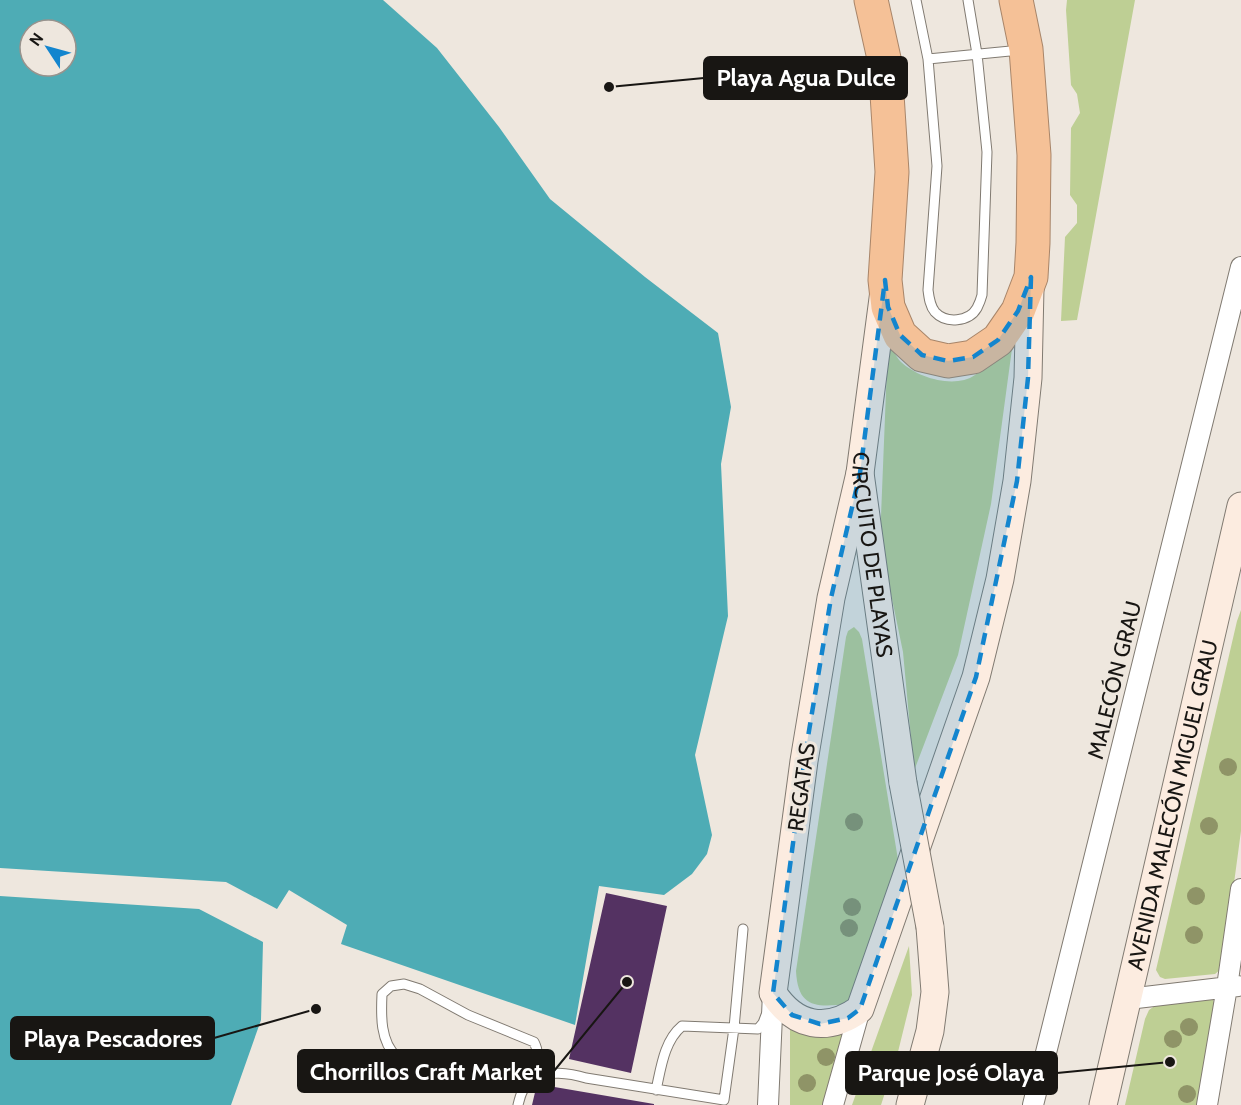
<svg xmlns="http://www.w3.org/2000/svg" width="1241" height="1105" font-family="Cabin,sans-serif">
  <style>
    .green { fill: #becf94 }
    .water { fill: #4eacb5; fill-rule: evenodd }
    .building { fill: #543262 }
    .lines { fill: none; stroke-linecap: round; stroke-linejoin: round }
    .lane-casing { stroke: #807a71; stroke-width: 11 }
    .street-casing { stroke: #807a71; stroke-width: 22 }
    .secondary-casing { stroke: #807a71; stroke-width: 29 }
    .highway-casing { stroke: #a88569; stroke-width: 35 }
    .lane { stroke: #fff; stroke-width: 9 }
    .street { stroke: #fff; stroke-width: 20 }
    .secondary { stroke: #fcece0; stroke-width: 27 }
    .highway { stroke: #f5c197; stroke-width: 33 }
    .secondary-bridge-casing { stroke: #807a71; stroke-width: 29; stroke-linecap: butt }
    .secondary-bridge { stroke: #fcece0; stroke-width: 27 }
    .tree { fill: #8f9467 }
    .marked { fill: #1385ce; fill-opacity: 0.2; stroke: #1385ce; stroke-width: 4.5; stroke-dasharray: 12 8; stroke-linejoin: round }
    .labels { text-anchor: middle; stroke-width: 6; stroke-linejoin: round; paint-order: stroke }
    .street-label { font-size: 22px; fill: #181613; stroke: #eee7de }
    .leader { fill: none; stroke: #181613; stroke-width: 2 }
    .callout-dot { fill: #181613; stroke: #eee7de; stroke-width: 2 }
    .callout { fill: #181613; stroke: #181613; stroke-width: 2 }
    .callout-label { font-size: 24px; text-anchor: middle; font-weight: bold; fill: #fff }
  </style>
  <rect width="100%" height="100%" fill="#eee7de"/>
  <!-- green -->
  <path class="green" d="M1067 0H1135L1077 320 1061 321 1065 237 1077 223V205L1070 195 1071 128 1080 113 1077 94 1071 85 1066 10Z
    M1014 334 991 504 958 655 914 771 903 652 880 541 888 342C892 348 896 357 901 362 918 378 955 389 975 375 992 364 1003 349 1014 334Z
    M1241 610V831L1223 965 1221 969 1215 974 1165 979 1160 977 1156 970 1237 621Z
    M854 627 859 632 862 639 899 866 848 1004C817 1007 798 1009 796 971L846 637 848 631Z
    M909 946 912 995 897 1056 881 1105H852Z
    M1212 998 1215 1004 1197 1105H1125L1145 1019 1149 1010 1156 1005Z
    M792 1028 845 1032 826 1105H790V1030Z"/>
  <!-- water -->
  <path class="water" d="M0 0H383L437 48 499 127 550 199 645 277 718 333 731 407 721 464 728 616 695 755 712 835 707 854 692 874 664 895 599 886 575 1025 341 944 347 925 289 890 277 909 226 882 0 868ZM30 30H66V66H30Z
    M0 896 199 909 263 942 261 1020 231 1105H0Z"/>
  <!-- building -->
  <path class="building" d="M606 893 667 906 631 1073 569 1059Z
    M537 1084 654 1104V1105H532Z"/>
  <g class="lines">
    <defs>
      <path id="lane" d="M916 0 928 59 937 166 928 290C929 298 930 306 935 312 946 324 969 322 977 308 979 304 981 299 982 295L987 152 977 54 968 0
        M928 59 1021 50
        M404 984 420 989 468 1015 534 1042C541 1055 536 1066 531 1079L506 1081 397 1057C380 1042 381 1015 382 994L391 986Z
        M656 1090C661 1068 664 1041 682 1026L758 1029 763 1023 766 1015
        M518 1105C520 1096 524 1084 532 1079 547 1070 570 1073 586 1078L724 1100 734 1028 743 929"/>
      <path id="street" d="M1128 999 1238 986
        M768 1105 773 993
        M833 1105 860 1009
        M1033 1105 1241 267
        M1207 1105 1227 987 1241 889"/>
      <g id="secondary">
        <path id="s1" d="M884 291 860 473 903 783"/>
        <path d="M860 473 831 598 804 761 773 993C795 1027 827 1033 860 1009L976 677 1000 579 1017 481 1028 378 1030 288"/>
        <path d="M910 1105 930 1031 935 992 930 927"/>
        <path id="s2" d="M1103 1105 1241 506"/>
      </g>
      <path id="highway" d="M871 0 885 63 892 172 885 280 888 307 900 335 922 355 948 361 973 357 998 340 1018 311 1031 277 1033 243 1034 155 1026 49 1016 0"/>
    </defs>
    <!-- lane casing -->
    <use href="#lane" class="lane-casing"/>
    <!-- street casing -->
    <use href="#street" class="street-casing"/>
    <!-- secondary casing -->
    <use href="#secondary" class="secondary-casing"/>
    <!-- highway casing -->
    <use href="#highway" class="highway-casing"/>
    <!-- lane -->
    <use href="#lane" class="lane"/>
    <!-- street -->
    <use href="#street" class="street"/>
    <!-- secondary -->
    <use href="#secondary" class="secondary"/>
    <!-- highway -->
    <use href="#highway" class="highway"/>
    <defs>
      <path id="secondary-bridge" d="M903 783 930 927"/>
    </defs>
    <!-- secondary-bridge casing -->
    <use href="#secondary-bridge" class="secondary-bridge-casing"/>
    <!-- secondary-bridge -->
    <use href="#secondary-bridge" class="secondary-bridge"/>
  </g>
  <!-- trees -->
  <g class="tree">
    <circle cx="1228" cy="767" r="9"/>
    <circle cx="854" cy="822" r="9"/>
    <circle cx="1209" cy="826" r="9"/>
    <circle cx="1196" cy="896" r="9"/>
    <circle cx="852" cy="907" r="9"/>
    <circle cx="849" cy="928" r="9"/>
    <circle cx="1194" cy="935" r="9"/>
    <circle cx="1189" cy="1027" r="9"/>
    <circle cx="1173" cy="1039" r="9"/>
    <circle cx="826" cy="1057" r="9"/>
    <circle cx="807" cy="1083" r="9"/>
    <circle cx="1187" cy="1094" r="9"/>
  </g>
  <!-- marked area -->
  <path class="marked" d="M1031 277 1028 378 1017 481 976 677 860 1009 848 1018 820 1024 792 1015 773 993 804 761 831 598 860 473 885 280 888 307 900 335 922 355 948 361 973 357 998 340 1018 311Z"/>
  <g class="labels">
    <!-- street labels -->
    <g class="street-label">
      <text dy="8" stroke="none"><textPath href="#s1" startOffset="266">CIRCUITO DE PLAYAS</textPath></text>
      <text transform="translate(1114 680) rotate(-76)" y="8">MALECÓN GRAU</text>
      <text transform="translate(801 787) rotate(-82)" y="8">REGATAS</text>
      <text dy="8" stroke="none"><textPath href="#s2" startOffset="308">AVENIDA MALECÓN MIGUEL GRAU</textPath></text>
    </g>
  </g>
  <!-- callouts -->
  <path class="leader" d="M609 87L704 78M316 1009L214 1038M627 982L554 1071M1170 1062L1057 1073"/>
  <g class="callout-dot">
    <circle cx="609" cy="87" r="6"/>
    <circle cx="316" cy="1009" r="6"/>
    <circle cx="627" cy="982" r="6"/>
    <circle cx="1170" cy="1062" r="6"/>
  </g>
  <g class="callout">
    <rect x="704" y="57" width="203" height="42" rx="6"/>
    <rect x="11" y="1017" width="203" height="42" rx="6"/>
    <rect x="298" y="1050" width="256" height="42" rx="6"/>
    <rect x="846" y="1052" width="211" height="42" rx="6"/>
  </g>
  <g class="callout-label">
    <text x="806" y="86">Playa Agua Dulce</text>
    <text x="113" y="1047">Playa Pescadores</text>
    <text x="426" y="1080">Chorrillos Craft Market</text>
    <text x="951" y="1081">Parque José Olaya</text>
  </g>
  <!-- north arrow -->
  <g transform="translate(48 48) rotate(306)"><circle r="28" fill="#eee7de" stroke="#98938d" stroke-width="1.5"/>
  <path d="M0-4.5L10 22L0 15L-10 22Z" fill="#1385ce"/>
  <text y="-9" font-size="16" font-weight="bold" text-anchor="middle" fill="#181613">N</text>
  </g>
</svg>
